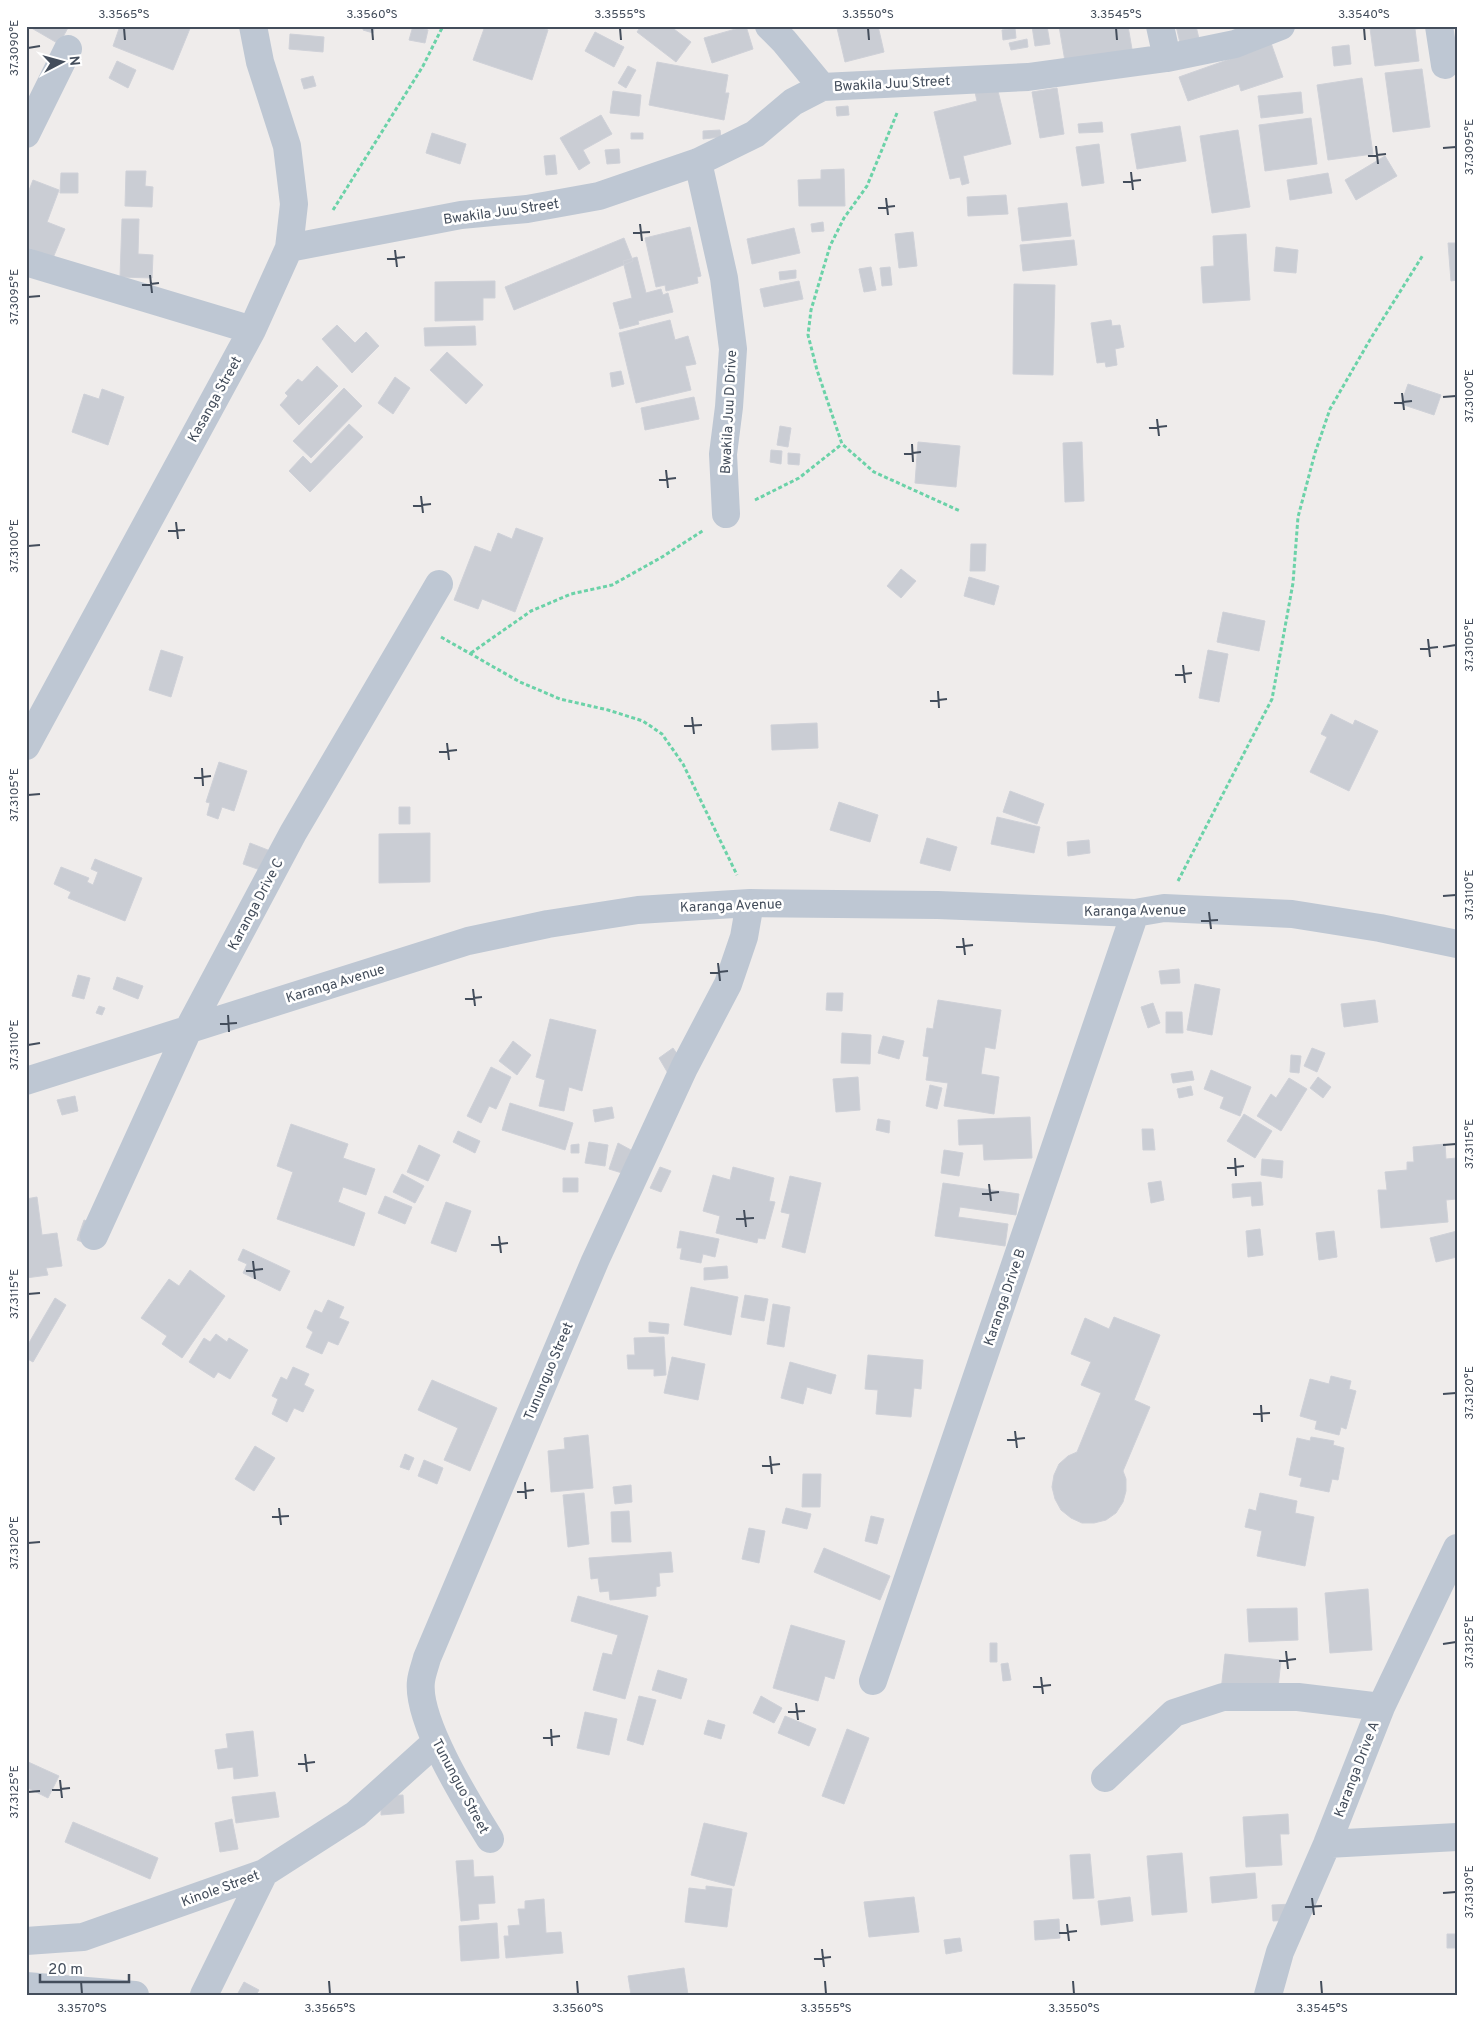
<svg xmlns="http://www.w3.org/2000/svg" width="1483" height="2021" font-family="Overpass,sans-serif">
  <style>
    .building { fill: #cacdd4; stroke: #cfd1d8 }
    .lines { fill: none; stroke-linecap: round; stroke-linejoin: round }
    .path { stroke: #6bd2a8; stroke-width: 3; stroke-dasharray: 4 2.5; stroke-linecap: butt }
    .minor { stroke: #bec7d3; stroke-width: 28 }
    .ticks { fill: none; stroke: #434d5b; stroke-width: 2 }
    .labels { text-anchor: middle; stroke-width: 5; stroke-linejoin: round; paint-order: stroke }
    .street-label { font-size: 14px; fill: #434d5b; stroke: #fff }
    .neatline { fill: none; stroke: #434d5b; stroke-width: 2 }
    .ticks-label { font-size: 12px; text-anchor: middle; fill: #434d5b }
  </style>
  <rect width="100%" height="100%" fill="#efeceb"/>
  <!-- building -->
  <path class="building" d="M28 26H69L59 44Z
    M120 26H191L173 70 113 46Z
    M364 26H375L373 33 363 30Z
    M413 26 428 30 425 43 409 40Z
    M485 26H536L548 30 532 80 473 60Z
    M641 26H670L691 42 676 62 637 32Z
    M746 26 753 49 712 63 704 38Z
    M845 26H878L884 52 845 62 837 28Z
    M1032 26H1047L1050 44 1035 46Z
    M1059 26H1128L1133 55 1066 67Z
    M1176 26H1196L1200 43 1181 47Z
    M1422 26V28L1415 29 1419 61 1375 66 1370 28 1383 26Z
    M1015 28 1016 38 1003 40 1002 30Z
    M595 32 624 47 614 67 585 51Z
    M290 34 324 37 323 52 289 49Z
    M1027 39 1028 47 1011 50 1009 43Z
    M1271 43 1283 77 1241 91 1239 84 1188 101 1179 77 1230 59 1229 57Z
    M1349 45 1351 64 1334 66 1332 47Z
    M117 61 136 70 128 88 109 78Z
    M657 62 728 75 725 93H729L724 120 649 105Z
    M628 66 636 70 626 88 618 83Z
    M1422 69 1430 127 1393 132 1385 73Z
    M313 76 316 86 304 89 301 79Z
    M1362 78 1373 154 1328 160 1317 85Z
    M996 83 1011 144 963 156 969 183 962 185 960 177 950 179 934 112 977 101 974 88Z
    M1057 88 1064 134 1040 138 1032 92Z
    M613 91 641 95 639 116 610 113Z
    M1301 92 1303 113 1261 118 1258 96Z
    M848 106 849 115 837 116 836 107Z
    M601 115 612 134 583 150 590 163 579 170 560 138Z
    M1311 118 1317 164 1265 171 1259 125Z
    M1102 122 1103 132 1079 133 1078 124Z
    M1180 126 1186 161 1137 169 1131 134Z
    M720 130 721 137 703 139V131Z
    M1238 130 1250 207 1212 213 1200 136Z
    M432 133 466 144 460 164 426 153Z
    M631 133H643V139H631Z
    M1099 144 1104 183 1082 186 1076 147Z
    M619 149 620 163 607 164 605 150Z
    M555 155 557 174 546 175 544 156Z
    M1385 156 1397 176 1356 200 1345 180Z
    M844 169 845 206H799L798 180 821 179V170Z
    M126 171H146L145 186 153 187 152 207 125 206Z
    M61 173H78V193H60Z
    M1328 173 1332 193 1290 200 1287 180Z
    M33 180 59 190 47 222 65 229 53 258 26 247V198Z
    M1006 195 1008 214 968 216 967 197Z
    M1067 203 1071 236 1022 241 1018 208Z
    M122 219H139L138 254 153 255 152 278 120 277Z
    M823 222 824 231 812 232 811 224Z
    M690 227 701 276 697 277 698 283 666 291 665 285 656 287 645 238Z
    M794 228 800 253 752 264 747 239Z
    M913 232 917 266 899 268 895 234Z
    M1246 234 1250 300 1203 303 1201 267 1214 266 1213 236Z
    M624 238 633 261 514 310 505 287Z
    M1074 240 1077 265 1023 271 1020 245Z
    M1448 243H1457V280L1451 281Z
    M1276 247 1298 250 1296 273 1274 271Z
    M637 257 646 293 661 289 663 295 668 293 673 312 638 321 639 324 620 329 613 303 632 298 623 261Z
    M871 267 876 290 864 292 859 269Z
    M890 267 892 285 882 286 880 268Z
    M796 270V278L780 280 779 272Z
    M495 281V298H483V320L435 321V282Z
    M799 281 803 299 764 307 760 289Z
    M1014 284 1055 285 1053 375 1013 374Z
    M670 320 675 340 688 336 696 364 685 366 691 390 636 403 619 333Z
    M1111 320 1112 326 1120 325 1124 347 1115 349 1117 365 1106 367 1105 362 1097 363 1091 323Z
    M337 325 355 343 366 332 379 346 352 373 322 339Z
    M475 326 476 345 425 346 424 328Z
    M447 352 483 385 466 404 430 370Z
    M317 366 338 386 299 425 280 405 288 396 285 393 298 379 302 382Z
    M621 371 624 384 612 387 610 373Z
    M395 377 410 388 393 414 378 403Z
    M1408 384 1441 395 1434 415 1401 404Z
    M344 388 362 406 311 458 293 441Z
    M102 389 124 397 108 445 72 432 84 394 99 399Z
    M694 397 699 419 645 430 641 408Z
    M349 424 363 437 310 492 289 471 303 456 311 464Z
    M780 426 791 428 788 447 777 445Z
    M918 442 960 446 956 487 915 483Z
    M1082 442 1084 501 1065 502 1063 443Z
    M771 450 782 451 781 464 770 462Z
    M788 453 800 454 799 465 788 464Z
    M516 528 543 538 515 612 482 599 478 609 454 600 475 546 491 552 498 533 512 539Z
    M971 544H986L985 571H970Z
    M901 569 916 581 901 598 887 586Z
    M969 577 999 586 994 605 964 596Z
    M1223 612 1265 621 1259 651 1217 642Z
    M161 650 183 657 171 697 149 690Z
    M1208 650 1228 654 1219 702 1199 698Z
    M1331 714 1353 725 1355 720 1378 731 1349 791 1310 772 1327 737 1321 734Z
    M817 723 818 748 772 750 771 725Z
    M219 762 247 771 234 811 222 807 218 819 207 815 210 803 206 802Z
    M1010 791 1044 804 1037 824 1003 812Z
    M839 802 878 815 870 842 830 830Z
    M399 807H410V824H399Z
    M997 817 1040 827 1034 853 991 844Z
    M430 833V882L379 883V834Z
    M927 838 957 847 950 871 920 863Z
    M1089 840 1090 853 1068 856 1067 842Z
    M250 843 273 852 266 872 243 864Z
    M95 859 142 878 125 921 68 898 71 892 54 884 61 867 89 878 87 882 93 885 98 872 91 869Z
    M1179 969 1180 983 1161 984 1159 971Z
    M78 975 90 978 84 999 72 996Z
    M117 977 143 986 138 999 113 989Z
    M1195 984 1220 989 1212 1035 1187 1030Z
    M827 993H843L842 1011 826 1010Z
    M938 1000 1001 1010 995 1049 985 1047 981 1074 999 1077 994 1114 944 1106 948 1083 926 1080 929 1057 923 1056 927 1028 933 1029Z
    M1375 1000 1378 1022 1344 1027 1341 1004Z
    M1153 1003 1160 1023 1148 1028 1141 1007Z
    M99 1006 105 1008 102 1015 96 1013Z
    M1166 1012H1182L1183 1033H1166Z
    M550 1019 596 1030 582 1091 569 1087 564 1111 539 1106 545 1080 536 1077Z
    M842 1033 871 1035 870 1064 841 1063Z
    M883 1036 904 1041 899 1059 878 1053Z
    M513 1041 531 1055 517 1075 499 1061Z
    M673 1048 685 1065 669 1075 659 1058Z
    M1312 1048 1325 1053 1317 1072 1304 1066Z
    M1291 1055 1301 1056 1299 1073 1290 1072Z
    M491 1067 511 1077 496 1109 489 1106 481 1123 467 1116Z
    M1211 1070 1251 1087 1240 1116 1220 1108 1224 1097 1204 1089Z
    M1192 1071 1194 1080 1173 1083 1171 1074Z
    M858 1077 860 1110 836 1112 833 1079Z
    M1318 1077 1331 1087 1323 1098 1310 1088Z
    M1289 1078 1307 1089 1281 1131 1257 1116 1271 1094 1276 1098Z
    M930 1085 942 1088 937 1109 926 1106Z
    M1191 1086 1193 1095 1179 1098 1177 1089Z
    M75 1096 78 1111 62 1115 57 1100Z
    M510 1103 573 1123 565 1150 502 1130Z
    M612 1107 614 1118 595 1122 593 1110Z
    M1244 1114 1272 1131 1255 1158 1227 1141Z
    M1030 1117 1032 1158 984 1160 983 1144 959 1145 958 1120Z
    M878 1119 890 1121 889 1133 876 1130Z
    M291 1124 348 1144 343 1158 375 1169 366 1195 343 1187 338 1202 365 1213 354 1246 277 1219 293 1172 277 1166Z
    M1142 1129H1153L1155 1150H1143Z
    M458 1131 480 1141 475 1153 453 1142Z
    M589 1142 608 1145 605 1166 585 1163Z
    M618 1143 631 1150 622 1173 609 1169Z
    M579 1144V1153H571V1145Z
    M1445 1144 1446 1159 1457 1158V1199L1446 1200 1448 1222 1381 1228 1378 1190H1387L1385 1172 1407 1170V1162H1414L1413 1147Z
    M419 1145 440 1155 428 1181 407 1172Z
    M944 1150 963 1153 959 1176 941 1173Z
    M1262 1159 1283 1161 1282 1178 1261 1175Z
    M660 1167 671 1171 661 1192 650 1188Z
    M733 1167 774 1178 769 1201 775 1202 765 1239 758 1238 757 1243 716 1233 720 1216 703 1211 713 1175 730 1180Z
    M402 1174 424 1186 415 1203 393 1192Z
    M790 1176 821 1183 805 1253 782 1247 790 1214 781 1212Z
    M563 1178H578V1192H563Z
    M1161 1181 1164 1200 1151 1203 1148 1183Z
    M1261 1182 1263 1205 1252 1206 1251 1196 1233 1198 1232 1184Z
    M943 1183 1019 1194 1016 1215 960 1207 958 1217 1008 1224 1005 1246 935 1236Z
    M385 1196 412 1207 405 1224 378 1213Z
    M37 1197 42 1235 57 1233 62 1266 46 1268 48 1275 26 1278V1199Z
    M446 1202 471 1211 456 1252 431 1243Z
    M84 1220 97 1224 89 1245 77 1240Z
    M1260 1229 1263 1255 1248 1257 1246 1231Z
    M680 1231 719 1239 715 1257 703 1254 701 1263 680 1259 682 1248H677Z
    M1334 1231 1337 1257 1319 1260 1316 1233Z
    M1457 1231V1257L1436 1262 1430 1238Z
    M243 1249 290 1271 280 1291 243 1273 247 1264 238 1260Z
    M727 1266 728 1278 704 1280V1268Z
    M190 1270 225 1296 182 1358 162 1344 167 1336 141 1318 169 1279 179 1286Z
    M691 1287 738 1297 731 1335 684 1325Z
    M745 1295 768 1299 764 1321 741 1317Z
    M55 1298 66 1305 33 1362 26 1358V1348Z
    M328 1300 344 1307 339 1318 349 1322 338 1345 328 1341 322 1354 306 1347 313 1332 307 1328 315 1310 322 1313Z
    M773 1304 790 1307 784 1347 767 1344Z
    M1114 1317 1160 1335 1134 1400 1150 1407 1123 1471 1126 1479V1491L1123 1502 1116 1513 1106 1520 1094 1523H1082L1071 1518 1061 1510 1055 1499 1052 1487 1054 1475 1059 1464 1068 1456 1077 1452 1101 1393 1081 1385 1091 1362 1071 1354 1085 1318 1109 1329Z
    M649 1322 669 1324 668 1334 649 1332Z
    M216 1334 227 1342 229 1338 248 1350 230 1379 218 1372 214 1378 189 1362 204 1338 210 1342Z
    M664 1337 666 1375 654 1376V1369H628L627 1355H635L634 1338Z
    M868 1355 923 1360 921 1389 914 1388 911 1417 876 1414 878 1390 865 1389Z
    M672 1357 705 1364 698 1400 664 1393Z
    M790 1362 836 1375 831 1394 807 1387 803 1404 781 1398Z
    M293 1367 309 1374 304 1385 314 1390 303 1412 294 1408 287 1422 272 1414 278 1399 272 1396 281 1377 287 1380Z
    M1331 1376 1351 1381 1349 1389 1356 1391 1346 1429 1341 1427 1339 1435 1315 1429 1317 1421 1300 1416 1310 1379 1329 1384Z
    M432 1380 497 1408 470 1471 444 1460 458 1428 418 1410Z
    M588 1435 593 1488 551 1492 548 1451 565 1449 564 1438Z
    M1311 1437 1334 1441 1333 1445 1344 1448 1338 1480 1332 1479 1329 1492 1300 1486 1302 1478 1289 1475 1297 1438 1310 1441Z
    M255 1446 275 1458 254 1491 235 1479Z
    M405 1454 414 1458 409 1470 400 1467Z
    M424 1460 443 1468 437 1484 418 1476Z
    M803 1474H821L820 1507H802Z
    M631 1485 632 1502 615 1504 613 1487Z
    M584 1493 589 1544 568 1547 563 1495Z
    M1260 1493 1297 1501 1295 1513 1314 1517 1305 1566 1257 1556 1262 1531 1245 1527 1249 1509 1256 1511Z
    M786 1508 811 1514 807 1529 782 1523Z
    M629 1511 631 1542H612L611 1512Z
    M871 1516 884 1519 877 1544 865 1541Z
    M749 1528 765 1531 759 1563 742 1559Z
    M824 1548 890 1576 880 1600 814 1572Z
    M671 1552 673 1572 659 1573 660 1586 656 1587V1596L610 1600 609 1591 600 1592 598 1578 591 1579 589 1558Z
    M1368 1589 1372 1650 1330 1653 1325 1593Z
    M578 1596 648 1616 625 1699 593 1690 603 1653 612 1655 618 1635 571 1621Z
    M1297 1608 1298 1640 1249 1642 1247 1609Z
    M791 1625 845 1641 834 1679 825 1676 818 1701 773 1688Z
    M990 1643H997V1662H990Z
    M1225 1654 1281 1660 1277 1697 1221 1691Z
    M1008 1663 1011 1680 1003 1681 1001 1664Z
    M658 1670 687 1679 681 1699 652 1690Z
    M639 1696 656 1700 643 1745 627 1740Z
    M761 1696 782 1708 774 1723 753 1713Z
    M585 1712 617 1719 609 1755 577 1748Z
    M785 1716 816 1729 809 1746 778 1733Z
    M708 1720 725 1725 721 1739 704 1734Z
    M847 1729 869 1738 844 1804 822 1796Z
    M253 1731 258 1776 234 1779 233 1767 218 1769 215 1750 228 1748 226 1734Z
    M26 1761 59 1776 48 1798 26 1787Z
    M275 1792 279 1817 236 1823 232 1797Z
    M403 1795 404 1813 381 1815V1796Z
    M1288 1814 1289 1834H1280L1282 1865 1246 1867 1243 1817Z
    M232 1819 238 1849 220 1852 215 1823Z
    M73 1822 158 1858 150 1879 65 1842Z
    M704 1823 747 1833 734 1886 691 1875Z
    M1182 1853 1187 1912 1152 1915 1147 1856Z
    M1090 1854 1094 1898 1073 1899 1070 1855Z
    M473 1860 474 1877 493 1876 495 1903 478 1904 479 1919 461 1921 456 1861Z
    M1255 1873 1257 1898 1212 1903 1210 1877Z
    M706 1886 732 1889 727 1927 685 1922 689 1888 706 1890Z
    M914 1897 919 1932 869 1937 864 1902Z
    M1130 1897 1133 1921 1101 1925 1098 1901Z
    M544 1899 546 1933 561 1932 563 1953 506 1958 504 1936H509L508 1926 520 1925 518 1909H525V1901Z
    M1292 1904V1920L1273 1921 1272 1905Z
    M1059 1919 1060 1938 1035 1940 1034 1921Z
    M497 1923 499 1958 461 1961 459 1926Z
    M1447 1934H1457V1948H1447Z
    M960 1938 962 1951 946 1954 944 1940Z
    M684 1968 688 1995H631L628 1976Z
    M244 1982 259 1990 256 1995H237Z"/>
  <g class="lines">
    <!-- path -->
    <path class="path" d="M897 113 867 186 844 218 830 246 811 310 808 335 817 370 842 444 874 472 960 511
      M333 210 423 66 443 26
      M755 500 799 478 842 444
      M441 637 520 682 560 699 608 710 643 721 662 734 683 764 737 875
      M471 653 531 611 571 594 612 585 662 557 704 530
      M1178 881 1272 699 1293 583 1298 517 1315 453 1330 409 1371 338 1423 255"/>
    <!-- minor -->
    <path class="minor" d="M769 26 784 41 822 87
      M1160 26 1167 58
      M1439 26 1445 65
      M26 134 68 49
      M698 162 724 278 733 349 729 407 723 454 726 514
      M289 248 461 215 527 209 599 196 698 162 755 134 793 102 822 87 1028 77 1167 58 1235 44 1281 26
      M26 262 252 330
      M26 746 252 330 289 248 294 204 287 146 260 62 253 26
      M26 1081 468 941 548 924 638 910 750 903 938 905 1135 913 1164 908 1292 914 1380 928 1457 944
      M94 1236 189 1028 293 833 439 584
      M873 1681 1135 913
      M1105 1778 1174 1713 1223 1697H1298L1381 1707
      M490 1839C469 1805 416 1721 421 1681 422 1673 425 1666 427 1658L595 1261 684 1068 728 984 744 937 750 903
      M1327 1844 1457 1837
      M26 1941 83 1937 264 1873 356 1814 436 1742
      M26 1986 135 1995
      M204 1995 264 1873
      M1268 1995 1280 1952 1327 1844 1381 1707 1457 1548"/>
  </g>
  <!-- ticks -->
  <path class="ticks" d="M124 28 125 40M372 28 373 40M620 28 621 40M868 28 869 40M1116 28 1117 40M1364 28 1365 40M28 48 40 46M1376 146 1378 164M1443 148 1456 147M1368 156 1386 154M1131 172 1133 190M1123 182 1141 180M886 198 888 215M878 208 895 206M640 224 642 241M633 233 650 232M395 250 397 267M387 259 405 257M150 275 152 293M142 285 159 283M28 297 40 296M1402 393 1404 410M1443 397 1456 396M1394 403 1412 401M1157 419 1159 436M1149 428 1167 426M912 444 913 462M904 454 921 452M666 470 668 488M659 480 676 478M421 496 423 513M413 506 431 504M176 522 178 539M168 531 185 530M28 546 40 545M1428 639 1430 657M1443 647 1456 645M1420 649 1438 647M1183 665 1185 683M1175 675 1192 673M938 691 939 708M930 701 947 699M692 717 694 734M684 726 702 725M447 743 449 760M439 752 457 750M202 768 203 786M194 778 211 776M28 795 40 794M1443 896 1456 895M1209 912 1211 929M1201 921 1218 920M963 938 965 955M956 947 973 945M718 963 720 981M710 973 728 971M473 989 475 1006M465 999 482 997M228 1015 229 1032M220 1024 237 1023M28 1045 40 1043M1443 1145 1456 1144M1235 1158 1236 1176M1227 1168 1244 1166M989 1184 991 1201M982 1194 999 1192M744 1210 746 1227M736 1219 754 1218M499 1236 501 1253M491 1245 508 1243M253 1261 255 1279M246 1271 263 1269M28 1294 40 1293M1443 1394 1456 1393M1261 1405 1262 1422M1253 1414 1270 1413M1015 1431 1017 1448M1007 1440 1025 1438M770 1456 772 1474M762 1466 780 1464M525 1482 526 1499M517 1492 534 1490M279 1508 281 1525M272 1517 289 1516M28 1543 40 1542M1443 1644 1456 1642M1286 1651 1288 1669M1279 1661 1296 1659M1041 1677 1043 1694M1033 1687 1051 1685M796 1703 798 1720M788 1712 805 1711M551 1729 552 1746M543 1738 560 1736M305 1754 307 1772M298 1764 315 1762M60 1780 62 1798M52 1790 70 1788M28 1792 40 1791M1443 1893 1456 1892M1312 1898 1314 1915M1305 1907 1322 1906M1067 1924 1069 1941M1059 1933 1077 1931M822 1949 824 1967M814 1959 831 1957M81 1981 82 1994M329 1981 330 1994M577 1981 578 1994M825 1981 826 1994M1073 1981 1074 1994M1321 1981 1322 1994"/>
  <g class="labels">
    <!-- street labels -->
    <g class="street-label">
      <text transform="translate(892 83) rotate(-3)" y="5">Bwakila Juu Street</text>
      <text transform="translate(501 211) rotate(-8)" y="5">Bwakila Juu Street</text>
      <text transform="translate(214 399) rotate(-61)" y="5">Kasanga Street</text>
      <text transform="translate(728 412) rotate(-87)" y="5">Bwakila Juu D Drive</text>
      <text transform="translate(255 904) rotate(-62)" y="5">Karanga Drive C</text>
      <text transform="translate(731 905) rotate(-2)" y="5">Karanga Avenue</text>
      <text transform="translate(1135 910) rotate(-1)" y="5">Karanga Avenue</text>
      <text transform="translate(335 983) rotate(-17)" y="5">Karanga Avenue</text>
      <text transform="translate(1004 1297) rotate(-71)" y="5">Karanga Drive B</text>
      <text transform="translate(548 1371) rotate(-67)" y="5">Tununguo Street</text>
      <text transform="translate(1356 1769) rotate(-69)" y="5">Karanga Drive A</text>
      <text transform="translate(461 1786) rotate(62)" y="5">Tununguo Street</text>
      <text transform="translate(220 1888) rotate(-20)" y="5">Kinole Street</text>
    </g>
  </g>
  <!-- border -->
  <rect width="1483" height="2021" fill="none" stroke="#ffffff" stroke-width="55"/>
  <!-- north arrow -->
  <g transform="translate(62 62) rotate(84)" stroke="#ffffff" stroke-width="4" paint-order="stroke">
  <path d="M0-4L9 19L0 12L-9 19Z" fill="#434d5b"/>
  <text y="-8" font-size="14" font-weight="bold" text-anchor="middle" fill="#434d5b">N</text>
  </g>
  <!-- scale -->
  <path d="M40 1974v8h89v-8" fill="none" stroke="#434d5b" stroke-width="2.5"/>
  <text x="48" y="1974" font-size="15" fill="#434d5b" stroke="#ffffff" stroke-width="4" paint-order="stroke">20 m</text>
  <rect x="28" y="28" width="1428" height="1966" class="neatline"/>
  <g class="ticks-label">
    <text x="124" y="18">3.3565°S</text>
    <text x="372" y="18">3.3560°S</text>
    <text x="620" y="18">3.3555°S</text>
    <text x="868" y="18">3.3550°S</text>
    <text x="1116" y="18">3.3545°S</text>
    <text x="1364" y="18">3.3540°S</text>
    <text transform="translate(14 48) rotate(-90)" y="4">37.3090°E</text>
    <text transform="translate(1469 147) rotate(-90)" y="4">37.3095°E</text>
    <text transform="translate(14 297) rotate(-90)" y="4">37.3095°E</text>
    <text transform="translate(1469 396) rotate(-90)" y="4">37.3100°E</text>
    <text transform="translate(14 546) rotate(-90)" y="4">37.3100°E</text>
    <text transform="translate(1469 645) rotate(-90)" y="4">37.3105°E</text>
    <text transform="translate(14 795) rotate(-90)" y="4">37.3105°E</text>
    <text transform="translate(1469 895) rotate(-90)" y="4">37.3110°E</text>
    <text transform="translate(14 1045) rotate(-90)" y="4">37.3110°E</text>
    <text transform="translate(1469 1144) rotate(-90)" y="4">37.3115°E</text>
    <text transform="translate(14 1294) rotate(-90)" y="4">37.3115°E</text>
    <text transform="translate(1469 1393) rotate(-90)" y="4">37.3120°E</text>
    <text transform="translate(14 1543) rotate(-90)" y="4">37.3120°E</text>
    <text transform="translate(1469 1642) rotate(-90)" y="4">37.3125°E</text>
    <text transform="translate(14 1792) rotate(-90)" y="4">37.3125°E</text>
    <text transform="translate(1469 1892) rotate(-90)" y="4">37.3130°E</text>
    <text x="82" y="2012">3.3570°S</text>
    <text x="330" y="2012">3.3565°S</text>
    <text x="578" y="2012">3.3560°S</text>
    <text x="826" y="2012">3.3555°S</text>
    <text x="1074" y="2012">3.3550°S</text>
    <text x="1322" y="2012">3.3545°S</text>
  </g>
</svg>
